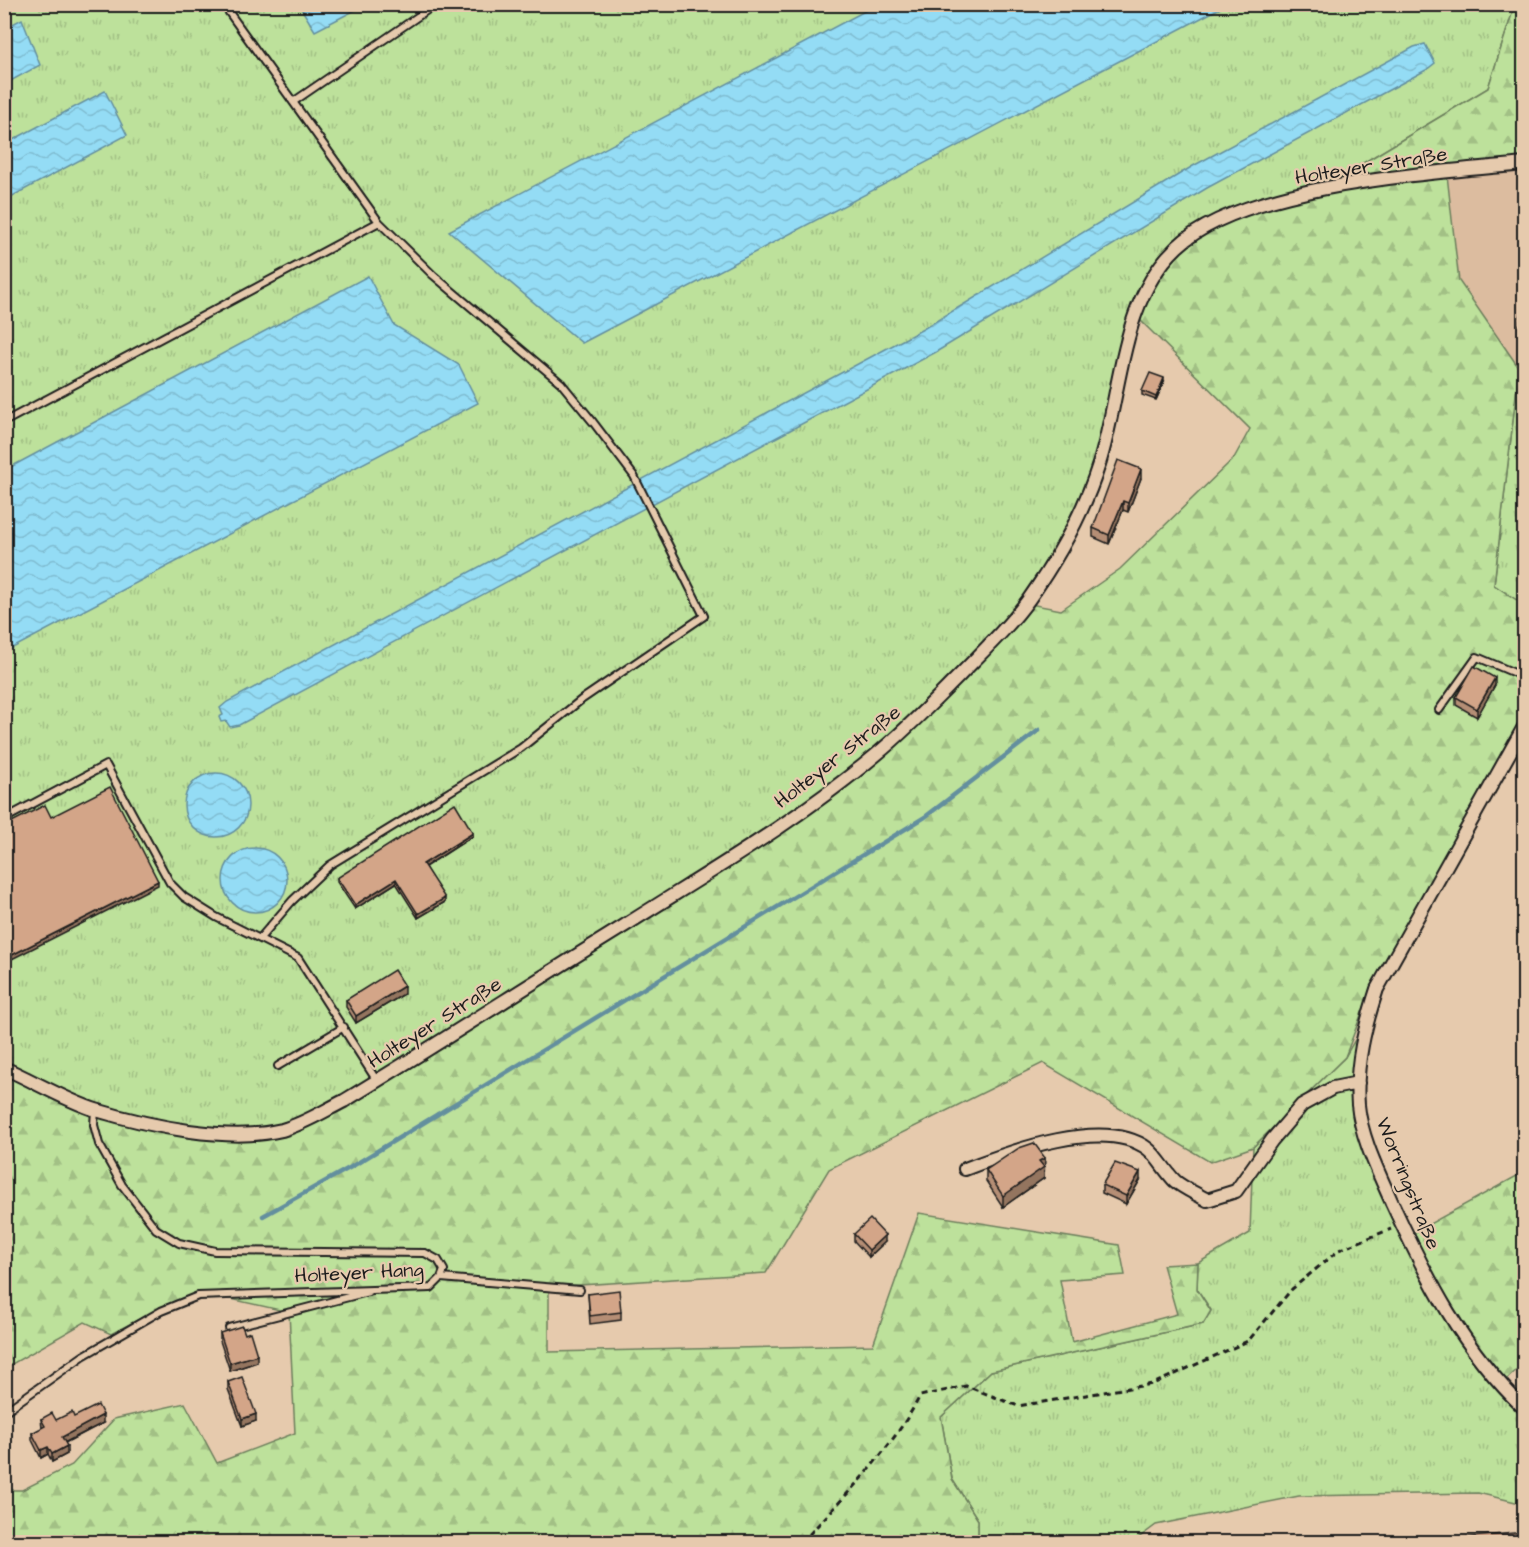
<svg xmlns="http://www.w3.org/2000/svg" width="1529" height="1547" font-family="'Architects Daughter',sans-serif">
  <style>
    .built { fill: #dcbc9f }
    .grass { fill: url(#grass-tufts); stroke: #6c7e5c; stroke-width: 1.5 }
    .forest { fill: url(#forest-firs); stroke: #6c7e5c; stroke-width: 1.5 }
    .water { fill: url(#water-waves); stroke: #648f9e; stroke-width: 1.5 }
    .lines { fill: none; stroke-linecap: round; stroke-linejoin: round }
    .stream { stroke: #648f9e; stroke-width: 4.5 }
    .service-casing { stroke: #1c1c1c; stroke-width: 10 }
    .minor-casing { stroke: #1c1c1c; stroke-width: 16 }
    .path { stroke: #1c1c1c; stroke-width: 3; stroke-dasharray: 6 4.5; stroke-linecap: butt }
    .service { stroke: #e6caad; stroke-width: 6 }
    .minor { stroke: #e6caad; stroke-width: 12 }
    .wall { fill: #b58e75; stroke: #1c1c1c; stroke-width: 1.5 }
    .shaded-wall { fill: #94745f; stroke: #1c1c1c; stroke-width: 1.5 }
    .building { fill: #d3a588; stroke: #1c1c1c; stroke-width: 1.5 }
    .labels { text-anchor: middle; stroke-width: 4.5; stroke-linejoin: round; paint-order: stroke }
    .street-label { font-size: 20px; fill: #1c1c1c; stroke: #e6caad }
  </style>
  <defs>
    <pattern id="grass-tufts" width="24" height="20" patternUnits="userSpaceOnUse" patternTransform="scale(1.5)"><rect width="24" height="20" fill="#bde19b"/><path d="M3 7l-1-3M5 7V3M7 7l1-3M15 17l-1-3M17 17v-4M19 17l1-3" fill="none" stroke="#a2c085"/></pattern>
    <pattern id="forest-firs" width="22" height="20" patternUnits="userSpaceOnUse" patternTransform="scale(1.5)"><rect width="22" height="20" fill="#bde19b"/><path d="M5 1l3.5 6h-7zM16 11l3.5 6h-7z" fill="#a2c085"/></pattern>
    <pattern id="water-waves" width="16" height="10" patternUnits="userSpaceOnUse" patternTransform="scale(1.5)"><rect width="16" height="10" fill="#94dcf5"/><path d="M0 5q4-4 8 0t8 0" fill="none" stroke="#7fbcd1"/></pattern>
  </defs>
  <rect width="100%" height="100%" fill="#e6caad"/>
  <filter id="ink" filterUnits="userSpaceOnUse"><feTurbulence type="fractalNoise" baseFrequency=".0167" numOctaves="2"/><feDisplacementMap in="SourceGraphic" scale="12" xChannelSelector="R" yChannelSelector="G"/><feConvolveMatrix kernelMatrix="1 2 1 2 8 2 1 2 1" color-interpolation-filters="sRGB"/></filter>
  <g filter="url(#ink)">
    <!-- built -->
    <path class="built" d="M1524 167V367L1519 368 1459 281 1447 175Z"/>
    <!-- grass -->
    <path class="grass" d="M1511 4 1514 8 1488 88 1325 186 1148 283 1097 464 1076 513 1024 601 903 724 844 774 738 849 386 1069 310 1113 282 1123 265 1128 230 1129 168 1122 95 1106 5 1065V5Z
      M1524 367V605L1494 585 1519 368Z
      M1360 1031 1354 1099 1437 1301 1524 1408V1504L1478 1493 1299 1496 1156 1525 1133 1542H978V1520L952 1479 941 1417 991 1371 1203 1324 1211 1310 1197 1289 1198 1263 1250 1233 1253 1147 1345 1057Z"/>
    <!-- forest -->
    <path class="forest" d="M1511 5H1524V163L1325 186 1488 88 1514 8Z
      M1447 175 1459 281 1519 368 1494 585 1524 605V714L1369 994 1345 1057 1253 1147 1210 1162 1043 1063 829 1169 766 1273 549 1287V1352L873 1345 919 1213 1119 1245 1125 1275 1060 1280 1072 1342 1177 1314 1163 1265 1198 1263 1197 1289 1211 1311 1203 1324 991 1371 941 1417 952 1479 978 1520V1542H5L4 1490H22L72 1465 114 1419 185 1403 217 1463 295 1433 289 1312 200 1292 160 1308 111 1334 85 1322 5 1368V1072L92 1110C89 1145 137 1220 167 1238 182 1248 198 1250 215 1252 204 1244 182 1245 168 1237 144 1221 109 1171 100 1143 96 1133 96 1122 98 1111 148 1127 214 1144 267 1137 282 1135 297 1129 311 1125L677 898 847 784 918 724 1030 604 1061 610 1120 569 1234 458 1250 429 1137 317C1161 245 1210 219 1279 202 1294 198 1309 193 1323 190 1364 182 1406 180 1447 175Z
      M1524 1172V1363L1505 1381 1441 1301 1413 1233Z"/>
    <!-- water -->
    <path class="water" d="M878 4 1226 5 582 343 449 231Z
      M299 5H365L315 31Z
      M22 19 40 65 5 84V28Z
      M1425 44 1435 63 1426 70 1207 188 936 352 239 725 230 727 226 721 221 722 219 717 223 715 220 708 227 702 923 329 1193 166 1414 47Z
      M105 91 127 135 5 200V144Z
      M368 276 394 325 459 365 478 403 5 652V470Z
      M184 805a32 32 0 1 1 64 0a32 32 0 1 1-64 0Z
      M223 880a32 32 0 1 1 64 0a32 32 0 1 1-64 0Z"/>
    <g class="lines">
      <!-- stream -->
      <path class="stream" d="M263 1216 351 1167 925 817 1039 730"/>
      <defs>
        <path id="service" d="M223 4 379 222
          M293 102 436 4
          M4 422 379 222 433 275 561 383 593 422 634 476 704 616 581 700 521 748 330 865 292 901 261 937
          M1439 710 1477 657 1524 677
          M4 819 106 765 170 883 184 897 216 917 298 958 377 1081
          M278 1066 344 1027
          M441 1278 580 1290
          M229 1328 368 1292
          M4 1412 83 1356 161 1311 198 1296 431 1288 441 1278 444 1270 438 1260 425 1253 215 1251 179 1243 156 1229 122 1185 99 1144 94 1125 95 1110"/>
        <path id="minor" d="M1524 727 1377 989C1365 1026 1355 1065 1358 1105 1361 1138 1379 1173 1392 1203 1427 1279 1463 1350 1524 1408
          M4 1068C34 1081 65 1100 96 1110 149 1126 228 1143 282 1130 304 1124 324 1111 344 1101 438 1044 530 984 624 926 709 872 799 820 877 754 906 730 932 703 958 677 982 652 1009 627 1029 599 1058 558 1084 512 1099 464 1122 393 1119 302 1177 247 1244 184 1433 173 1524 164
          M965 1169C1009 1152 1105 1116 1148 1149 1158 1157 1165 1171 1175 1181 1183 1188 1197 1194 1207 1200L1236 1191 1272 1140 1302 1105 1333 1088 1358 1083"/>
      </defs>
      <!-- service casing -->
      <use href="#service" class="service-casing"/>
      <!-- minor casing -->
      <use href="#minor" class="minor-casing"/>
      <!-- path -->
      <path class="path" d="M802 1542C844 1497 891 1451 920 1396L966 1386 1018 1406 1153 1384 1248 1341 1292 1289 1339 1250 1391 1229"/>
      <!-- service -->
      <use href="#service" class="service"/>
      <!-- minor -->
      <use href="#minor" class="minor"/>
    </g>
    <!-- wall -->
    <path class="wall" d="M1524 300V335L1519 334V327Z
      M1164 382 1156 400 1142 395V391Z
      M1141 478 1128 512 1123 510 1109 544 1093 537V528Z
      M1495 685 1477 717 1456 705V697Z
      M473 836 425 867 445 902 418 918 396 883 355 909 337 882V878Z
      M404 994 356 1023 346 1007V1000Z
      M1044 1169V1178L1003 1207 986 1181V1170L1045 1169Z
      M1140 1180 1126 1204 1102 1193V1185Z
      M854 1234 885 1242 869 1257 854 1241Z
      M588 1294 621 1312V1320L590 1324Z
      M220 1333 245 1334 257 1362 230 1371 220 1341Z
      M228 1382 256 1421 242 1426 228 1389Z
      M74 1417 103 1423 65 1443 67 1454 52 1462 48 1454 41 1458 32 1440V1433L42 1428 41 1419 56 1420Z"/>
    <!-- shaded-wall -->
    <path class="shaded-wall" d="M1164 378V382L1156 400V397Z
      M1141 469V478L1128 512V503Z
      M1123 501V510L1109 544V535Z
      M1495 678V685L1477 717V709Z
      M473 833V836L423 868V864Z
      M396 879V883L355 909V905Z
      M158 881V885L4 963V959Z
      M445 898V902L418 918V914Z
      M404 986V994L356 1023V1016Z
      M1045 1158 1044 1178 1003 1207V1196L1039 1161Z
      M1140 1172V1180L1126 1204V1196Z
      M885 1235V1242L869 1257V1250Z
      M257 1355V1362L230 1371V1363Z
      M256 1414V1421L242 1426V1419Z
      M103 1415V1423L62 1444V1437Z
      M67 1446V1454L52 1462V1454Z
      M48 1447V1454L41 1458V1450Z"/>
    <!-- building -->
    <path class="building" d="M1524 300V328L1519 327Z
      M1150 373 1164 378 1156 397 1142 391Z
      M1118 460 1141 469 1128 503 1123 501 1109 535 1093 528Z
      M1474 666 1495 678 1477 709 1456 697Z
      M110 787 158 881 4 959V826L45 805 51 817Z
      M455 803 473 833 423 864 445 898 418 914 396 879 355 905 337 878Z
      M394 970 404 986 356 1016 346 1000Z
      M1034 1143 1045 1158 1039 1161 1044 1167 1003 1196 986 1170 1019 1148Z
      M1115 1163 1140 1172 1126 1196 1102 1185Z
      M870 1219 885 1235 869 1250 854 1234Z
      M619 1290 621 1312 590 1316 588 1294Z
      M242 1326 245 1334 250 1332 257 1355 230 1363 220 1333Z
      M242 1377 256 1414 242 1419 228 1382Z
      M98 1405 103 1415 62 1437 67 1446 52 1454 48 1447 41 1450 32 1433 45 1426 41 1419 52 1413 56 1420 72 1412 74 1417Z
      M1524 1532V1542H1419Z"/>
  </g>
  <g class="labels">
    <!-- street labels -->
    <g class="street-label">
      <text transform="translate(1371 165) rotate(-9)" y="7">Holteyer Straße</text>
      <text transform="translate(837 756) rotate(-38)" y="7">Holteyer Straße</text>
      <text transform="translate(434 1022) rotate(-32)" y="7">Holteyer Straße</text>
      <text transform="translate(1409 1183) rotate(68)" y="7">Worringstraße</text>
      <text transform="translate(359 1272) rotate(-3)" y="7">Holteyer Hang</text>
    </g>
  </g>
  <!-- margin -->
  <rect width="1529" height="1547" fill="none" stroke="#e6caad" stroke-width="24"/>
  <rect x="12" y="12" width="1505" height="1523" fill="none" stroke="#1c1c1c" stroke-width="2" filter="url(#ink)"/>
</svg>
